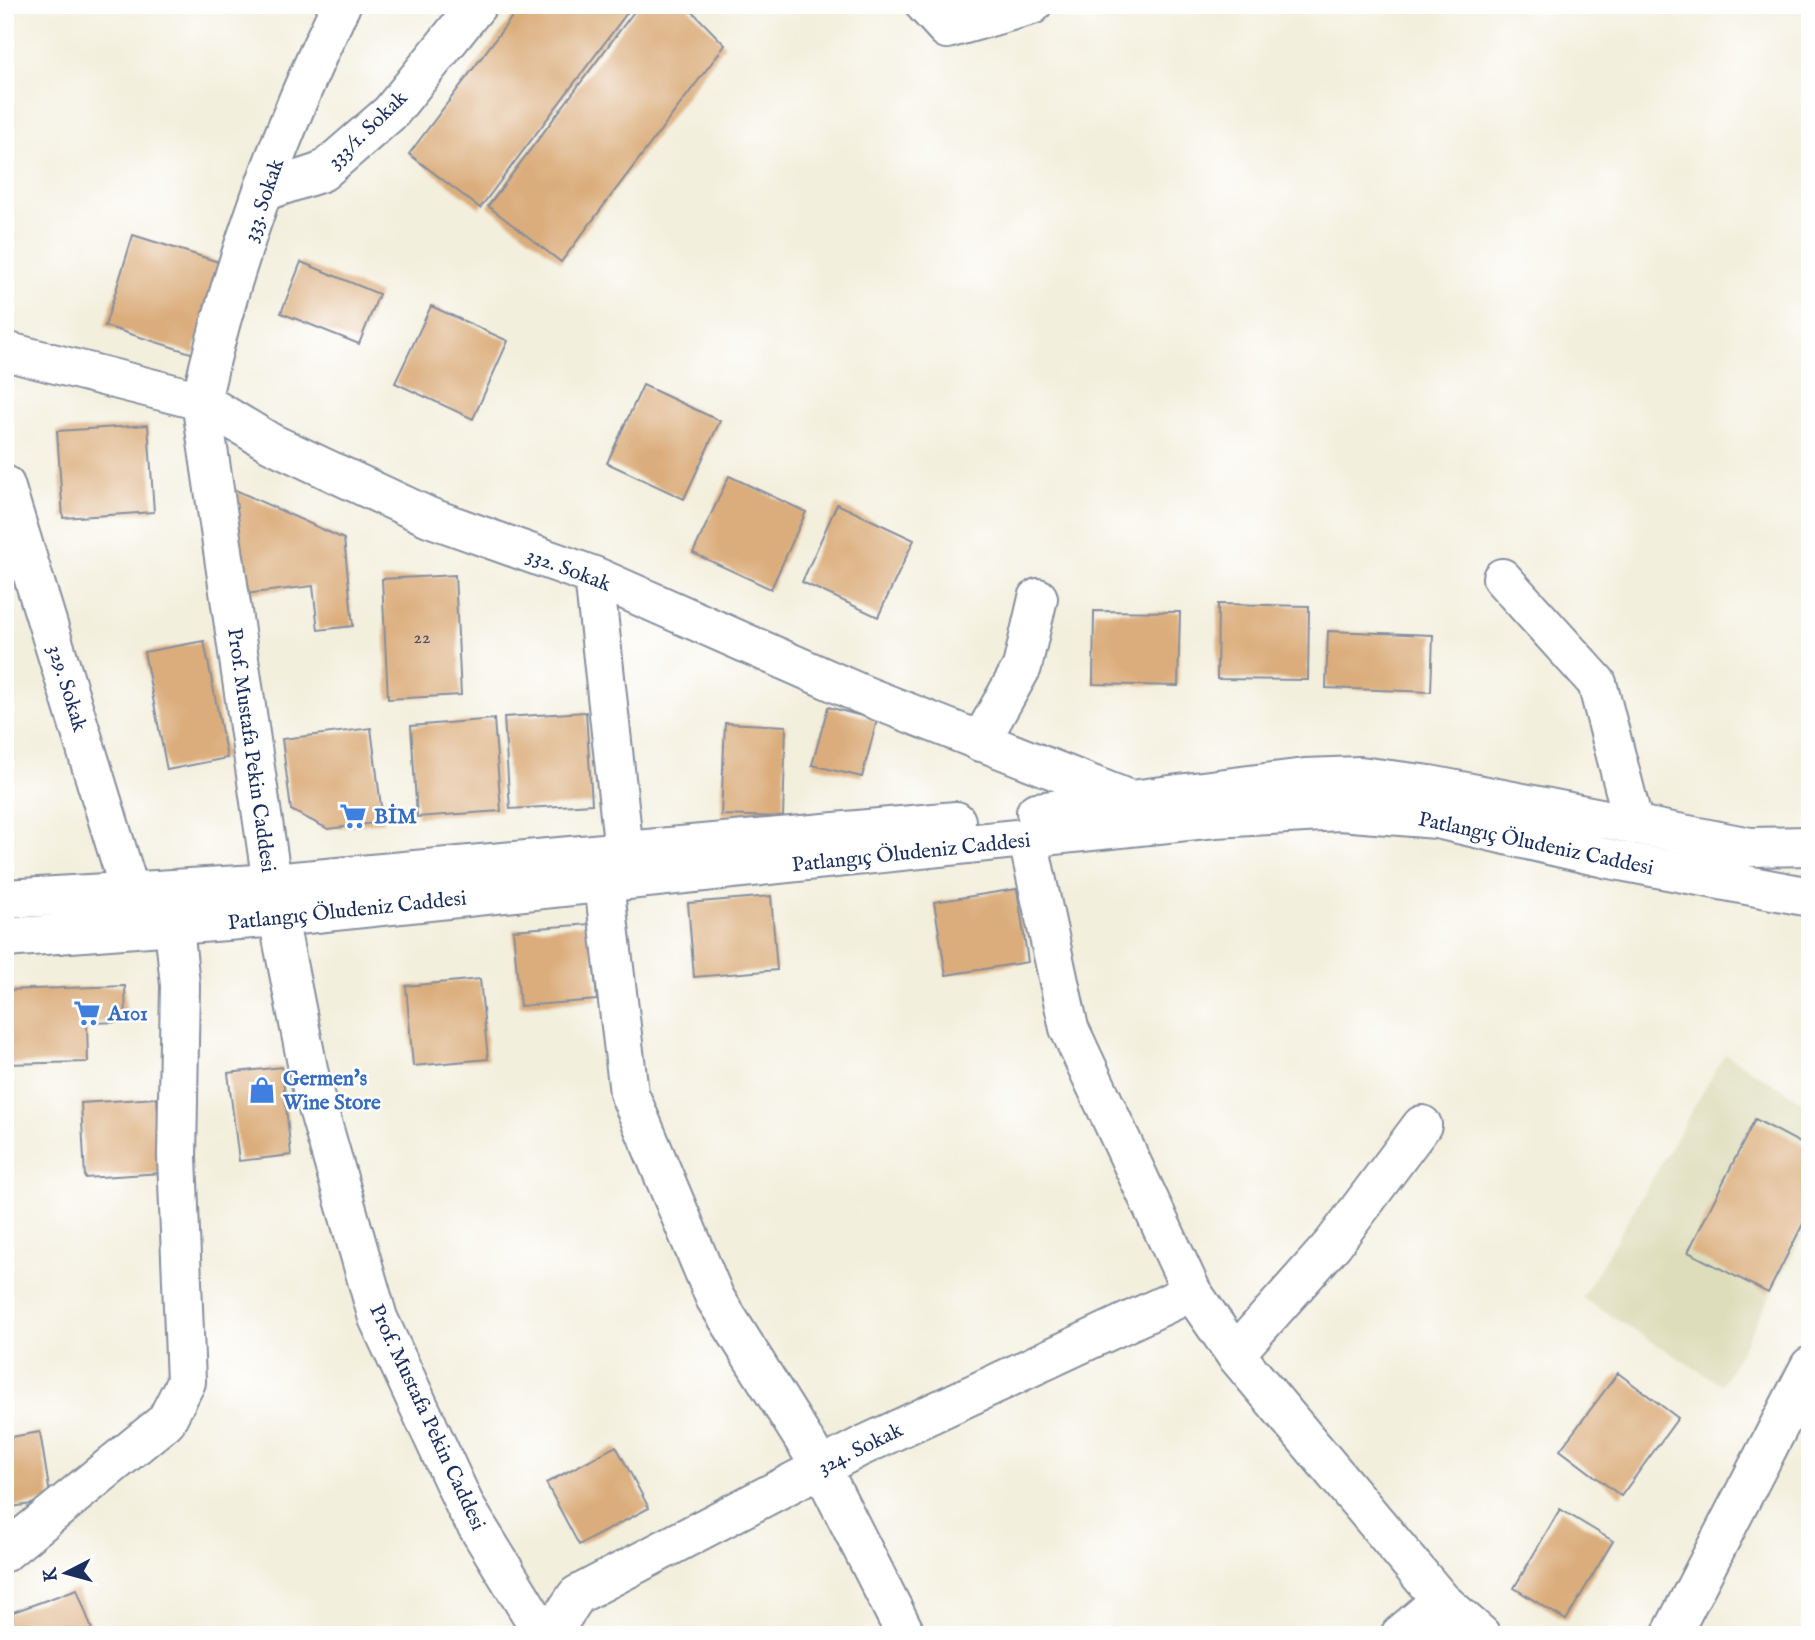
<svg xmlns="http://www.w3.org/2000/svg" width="1815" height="1640" font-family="'IM FELL English',serif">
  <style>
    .built { fill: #deddbb }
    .building { fill: #dbad7c }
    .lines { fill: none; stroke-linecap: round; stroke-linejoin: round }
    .minor-casing { stroke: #878f9e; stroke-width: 42 }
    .secondary-casing { stroke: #878f9e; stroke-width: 42 }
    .minor { stroke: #fff; stroke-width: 38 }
    .secondary { stroke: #fff; stroke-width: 38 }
    .labels { text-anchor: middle; stroke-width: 5; stroke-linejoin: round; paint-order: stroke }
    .number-label { font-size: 18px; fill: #4b4e66 }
    .street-label { font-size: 21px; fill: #1b2f5e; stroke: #fff }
    .shop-label { font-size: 21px; font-weight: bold; fill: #366cbe; stroke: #fff; text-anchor: start }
  </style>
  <rect width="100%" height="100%" fill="#fff"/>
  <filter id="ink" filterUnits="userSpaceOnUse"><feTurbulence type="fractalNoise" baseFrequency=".0143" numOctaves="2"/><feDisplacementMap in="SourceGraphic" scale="14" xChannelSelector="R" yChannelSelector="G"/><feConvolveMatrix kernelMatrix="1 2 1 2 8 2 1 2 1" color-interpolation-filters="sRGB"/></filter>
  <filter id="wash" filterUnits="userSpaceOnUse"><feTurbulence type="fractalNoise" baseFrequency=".00686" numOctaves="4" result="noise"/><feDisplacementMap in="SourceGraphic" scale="28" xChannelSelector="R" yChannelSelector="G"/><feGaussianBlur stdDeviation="1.57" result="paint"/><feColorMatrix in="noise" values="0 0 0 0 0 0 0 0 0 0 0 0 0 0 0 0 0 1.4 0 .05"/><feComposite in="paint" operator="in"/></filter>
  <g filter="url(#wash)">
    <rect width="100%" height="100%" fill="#f3efdd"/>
    <!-- built -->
    <path class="built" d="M1725 1054 1810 1106V1223L1722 1385 1582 1298Z"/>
    <g id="blocks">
      <!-- building -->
      <path class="building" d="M521 5H633L480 208 409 154Z
        M639 5H686L725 45 561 262 488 206Z
        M133 235 222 263 194 354 105 326Z
        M301 262 379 294 359 344 281 313Z
        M431 306 508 341 473 419 395 383Z
        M643 385 720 421 684 499 607 463Z
        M148 425 154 512 63 518 57 431Z
        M729 476 806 512 771 589 693 553Z
        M233 489 344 539 353 626 318 630 313 586 244 594Z
        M837 504 914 540 878 617 802 582Z
        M455 575 461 695 388 699 382 579Z
        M1218 604 1309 606 1308 680 1217 679Z
        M1094 611 1180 612 1178 686 1093 684Z
        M1328 631 1433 635 1431 692 1326 688Z
        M204 641 227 758 167 770 144 652Z
        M828 707 877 720 862 777 812 765Z
        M586 712 592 804 510 809 504 717Z
        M494 719 501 811 417 817 411 726Z
        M725 723 786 726 783 817 721 815Z
        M371 728 383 822 328 829 291 810 282 739Z
        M1017 889 1028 962 946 975 934 902Z
        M771 896 777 970 694 977 688 903Z
        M590 924 597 1000 520 1006 513 930Z
        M480 979 488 1059 413 1066 406 986Z
        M125 986 126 1022 87 1023 88 1062 5 1064V990Z
        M282 1067 291 1155 239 1161 228 1073Z
        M157 1098 162 1173 85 1178 81 1103Z
        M1755 1119 1810 1148V1210L1768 1293 1688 1252Z
        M1618 1373 1678 1418 1621 1496 1560 1450Z
        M40 1432 51 1501 5 1508V1438Z
        M616 1446 649 1508 579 1545 546 1483Z
        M1560 1509 1613 1541 1566 1620 1514 1588Z
        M77 1589 94 1635H6L5 1615Z"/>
    </g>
  </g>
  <g filter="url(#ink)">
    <use href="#blocks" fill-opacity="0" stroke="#878f9e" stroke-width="2"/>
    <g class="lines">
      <defs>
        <path id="minor" d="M925 5 947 29 1032 5
          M265 191 322 172 391 112 477 5
          M5 351 201 401 271 443 429 517 594 576 861 694 1130 800
          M5 485 130 892
          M594 576 624 852
          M1502 578 1597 683 1634 825
          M980 742 1022 667 1038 598
          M1028 840 1069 1028 1192 1292 1235 1354 1441 1600 1481 1635
          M272 883 201 401C230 270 282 126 341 5
          M604 884 629 1093 715 1298 821 1467 906 1635
          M1235 1354 1333 1244 1422 1125
          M5 1552 166 1421 186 1382 177 1157 180 985 174 926
          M550 1635 577 1595 860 1447 1192 1292
          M1400 1635 1441 1600"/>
        <path id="secondary" d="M1036 812 1305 778 1360 776 1430 785 1750 847 1810 846
          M273 892 311 1084 378 1318 466 1508 544 1635
          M5 899 272 883 956 821
          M5 938 278 917 1215 818 1340 811 1437 819 1605 858 1810 897
          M1671 1635 1810 1366"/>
      </defs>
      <!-- minor casing -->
      <use href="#minor" class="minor-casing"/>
      <!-- secondary casing -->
      <use href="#secondary" class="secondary-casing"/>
      <!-- minor -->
      <use href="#minor" class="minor"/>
      <!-- secondary -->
      <use href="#secondary" class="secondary"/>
    </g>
  </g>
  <!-- icons -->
  <defs>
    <symbol id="supermarket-bare" viewBox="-9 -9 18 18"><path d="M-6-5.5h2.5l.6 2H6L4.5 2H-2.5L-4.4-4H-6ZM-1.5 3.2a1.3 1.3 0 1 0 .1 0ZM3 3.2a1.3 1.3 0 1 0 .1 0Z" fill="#3f7fe0" stroke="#fff" stroke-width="2.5" paint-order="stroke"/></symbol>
    <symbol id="shop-bare" viewBox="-9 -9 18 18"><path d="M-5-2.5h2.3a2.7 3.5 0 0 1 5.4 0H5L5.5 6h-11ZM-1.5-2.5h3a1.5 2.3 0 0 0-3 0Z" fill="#3f7fe0" stroke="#fff" stroke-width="2.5" paint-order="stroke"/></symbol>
  </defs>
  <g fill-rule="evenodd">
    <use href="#supermarket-bare" x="334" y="797" width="38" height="38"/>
    <use href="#supermarket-bare" x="68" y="994" width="38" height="38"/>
    <use href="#shop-bare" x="243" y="1071" width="38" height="38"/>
  </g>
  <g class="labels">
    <!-- number labels -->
    <g class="number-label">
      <text x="422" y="643">22</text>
    </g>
    <!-- street labels -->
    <g class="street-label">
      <text transform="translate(367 129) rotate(-44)" y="7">333/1. Sokak</text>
      <text transform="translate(263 200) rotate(-71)" y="7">333. Sokak</text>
      <text transform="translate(569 569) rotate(21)" y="7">332. Sokak</text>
      <text transform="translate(68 688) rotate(73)" y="7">329. Sokak</text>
      <text transform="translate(252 750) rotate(82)" y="7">Prof. Mustafa Pekin Caddesi</text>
      <text transform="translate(1536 843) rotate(12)" y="7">Patlangıç Öludeniz Caddesi</text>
      <text transform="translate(911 852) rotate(-6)" y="7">Patlangıç Öludeniz Caddesi</text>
      <text transform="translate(347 910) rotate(-6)" y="7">Patlangıç Öludeniz Caddesi</text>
      <text transform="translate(428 1417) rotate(65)" y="7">Prof. Mustafa Pekin Caddesi</text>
      <text transform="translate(860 1448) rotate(-26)" y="7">324. Sokak</text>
    </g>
    <!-- shop labels -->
    <g class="shop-label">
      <text x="374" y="823">BİM</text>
      <text x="108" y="1020">A101</text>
      <text x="283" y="1085">Germen's<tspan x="283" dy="24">Wine Store</tspan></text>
    </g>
  </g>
  <!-- margin -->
  <rect width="1815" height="1640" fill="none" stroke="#fff" stroke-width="28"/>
  <!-- north arrow -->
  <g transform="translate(66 1573) rotate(264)" stroke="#ffffff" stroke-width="5" paint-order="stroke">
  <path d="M0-5L12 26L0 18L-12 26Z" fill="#1b2f5e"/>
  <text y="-10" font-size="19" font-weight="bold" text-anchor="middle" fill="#1b2f5e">K</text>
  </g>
</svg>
